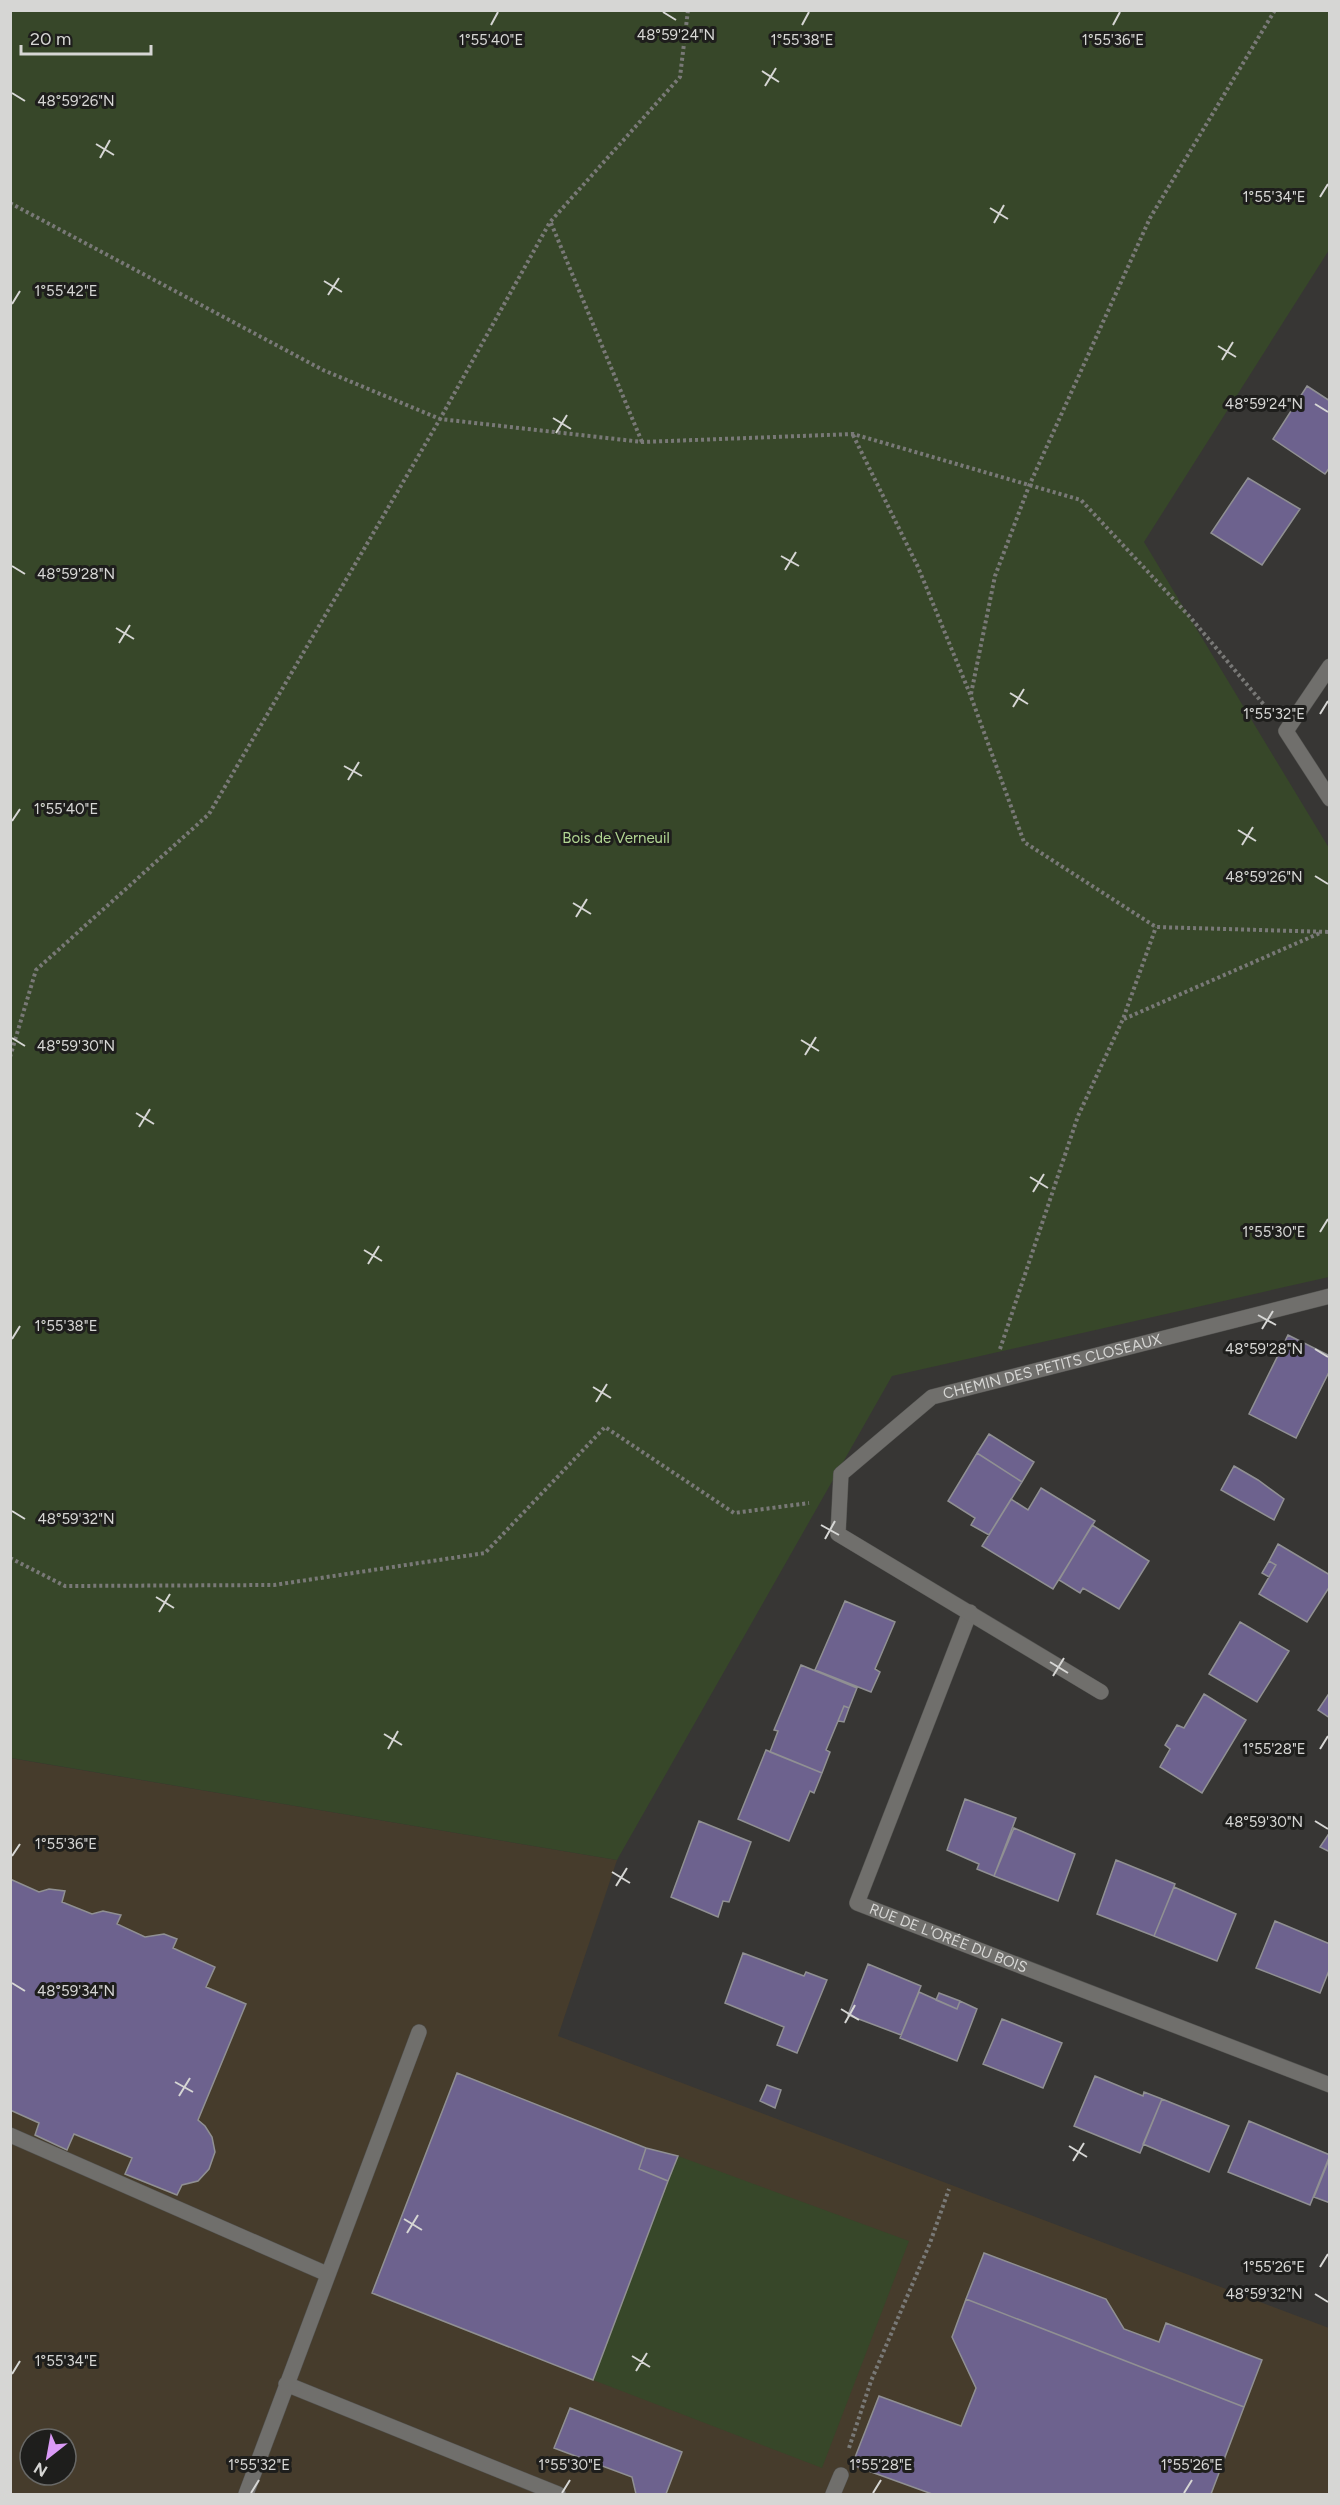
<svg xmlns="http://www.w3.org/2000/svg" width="1340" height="2505" font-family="Figtree,sans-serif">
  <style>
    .industrial { fill: #463c2c; fill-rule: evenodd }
    .green { fill: #374729 }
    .building { fill: #6d628e; stroke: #909093; stroke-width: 1.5 }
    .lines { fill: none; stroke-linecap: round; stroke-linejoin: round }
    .lane-casing { stroke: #52524f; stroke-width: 16 }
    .street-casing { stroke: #52524f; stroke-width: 16 }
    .path { stroke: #797977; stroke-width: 4; stroke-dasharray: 3 3; stroke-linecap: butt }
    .lane { stroke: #706f6c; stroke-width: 15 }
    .street { stroke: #706f6c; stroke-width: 15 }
    .ticks { fill: none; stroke: #d6d6d4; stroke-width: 2 }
    .labels { text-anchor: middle; stroke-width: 6; stroke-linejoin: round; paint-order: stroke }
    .park-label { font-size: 15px; fill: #b2d793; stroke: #1e1e1c }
    .street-label { font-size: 15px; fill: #d6d6d4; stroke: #1e1e1c }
    .ticks-label { font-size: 15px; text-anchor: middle; fill: #d6d6d4; stroke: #1e1e1c; stroke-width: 6; stroke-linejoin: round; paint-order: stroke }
  </style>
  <rect width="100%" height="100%" fill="#373634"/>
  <!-- industrial -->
  <path class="industrial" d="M10 1758 617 1860 558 2036 1329 2328V2494H11ZM30 2439H66V2475H30Z"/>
  <!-- green -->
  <path class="green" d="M10 11H1329V250L1144 542 1329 848V1277L892 1376 617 1860 11 1758Z
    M678 2156 909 2241 822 2468 593 2380Z"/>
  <!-- building -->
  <path class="building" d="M1307 386 1330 401V467L1325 474 1273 439Z
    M1248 478 1300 509 1262 565 1211 533Z
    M1288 1335 1330 1356V1370L1296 1438 1249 1414Z
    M989 1434 1034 1462 1022 1482 977 1453Z
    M977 1453 1022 1482 989 1535 971 1525 975 1518 948 1501Z
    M1234 1466 1258 1480 1284 1499 1274 1520 1221 1490Z
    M1041 1488 1095 1521 1053 1589 982 1546 1011 1499 1028 1510Z
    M1092 1525 1149 1561 1119 1609 1083 1588 1080 1593 1059 1580Z
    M1278 1544 1330 1575V1586L1307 1622 1259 1594 1276 1565 1269 1561Z
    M1269 1561 1276 1565 1269 1577 1262 1573Z
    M845 1601 895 1622 875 1669 880 1672 871 1692 815 1670Z
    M1240 1622 1289 1651 1257 1702 1209 1674Z
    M801 1665 857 1688 849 1708 844 1706 838 1721 826 1750 830 1752 822 1773 770 1752 778 1731 774 1730Z
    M1330 1692V1718L1318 1710Z
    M1204 1694 1246 1720 1202 1793 1160 1767 1170 1749 1165 1745 1177 1725 1184 1728Z
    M844 1706 849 1708 844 1722 838 1721Z
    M766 1750 822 1773 814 1793 810 1791 789 1841 738 1819Z
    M965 1799 1016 1818 994 1876 977 1869 979 1864 947 1850Z
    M699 1821 751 1842 729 1902 723 1901 718 1917 671 1897Z
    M1014 1828 1075 1854 1058 1901 994 1876Z
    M1330 1832V1852L1320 1847Z
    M1116 1860 1175 1884 1154 1936 1097 1914Z
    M10 1879 39 1892 49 1889 65 1891 62 1902 92 1914 103 1911 121 1915 117 1924 145 1937 164 1934 177 1939 173 1948 215 1967 206 1987 246 2004 198 2120 205 2126 212 2137 215 2152 209 2169 198 2181 182 2185 177 2195 125 2174 132 2158 74 2134 67 2150 35 2135 39 2123 10 2110Z
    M1174 1887 1236 1914 1217 1961 1154 1936Z
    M1275 1921 1330 1944V1968L1320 1993 1256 1968Z
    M743 1953 804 1976 806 1972 827 1980 797 2053 777 2045 784 2027 725 2003Z
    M868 1964 921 1986 901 2035 848 2015Z
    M919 1992 957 2009 960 2001 977 2009 957 2061 900 2038Z
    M939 1993 960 2001 957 2009 936 2000Z
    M1002 2019 1062 2043 1043 2088 983 2064Z
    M457 2073 646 2148 639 2169 668 2181 593 2380 372 2293Z
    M1095 2076 1143 2096 1144 2092 1162 2099 1140 2153 1074 2126Z
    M767 2085 781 2090 775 2108 760 2101Z
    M1162 2099 1229 2126 1209 2172 1143 2144Z
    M1249 2121 1330 2155 1310 2205 1228 2172Z
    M646 2148 678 2156 668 2181 639 2169Z
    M1330 2157V2203L1314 2197Z
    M984 2253 1106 2299 1124 2329 1159 2342 1166 2323 1262 2360 1244 2407 966 2299Z
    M966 2299 1244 2407 1211 2494H932L852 2465 879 2396 961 2426 976 2388 952 2337Z
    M570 2408 682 2452 666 2494H636L632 2477 554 2448Z"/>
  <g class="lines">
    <defs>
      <path id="lane" d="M10 2135 327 2274
        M286 2384 558 2494
        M246 2494 419 2032
        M833 2494 841 2475"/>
      <g id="street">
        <path d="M1330 666 1286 731 1330 799"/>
        <path id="s1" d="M970 1612 857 1903 1330 2085"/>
        <path id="s2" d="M1101 1692 838 1534 841 1474 932 1397 1330 1296"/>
      </g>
    </defs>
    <!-- lane casing -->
    <use href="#lane" class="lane-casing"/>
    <!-- street casing -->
    <use href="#street" class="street-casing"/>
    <!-- path -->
    <path class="path" d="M10 203 323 370 440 419 642 442 853 434 1081 500 1190 617 1265 706
      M551 223 642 442
      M853 435 918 567 970 694 1024 842 1156 927 1330 932
      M971 694 995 576 1029 486 1150 218 1275 10
      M1124 1019 1320 933
      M10 1057 36 970 209 814 440 419 550 222 680 77 688 10
      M1000 1349 1078 1116 1123 1019 1156 927
      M10 1558 65 1586 274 1585 485 1553 605 1427 734 1513 809 1503
      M849 2448 871 2381 930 2243 949 2189"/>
    <!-- lane -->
    <use href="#lane" class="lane"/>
    <!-- street -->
    <use href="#street" class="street"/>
  </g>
  <!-- ticks -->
  <path class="ticks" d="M663 12 676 20M491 25 498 12M802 25 809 12M1113 25 1120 12M762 71 779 82M765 86 776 68M12 93 25 101M96 144 114 155M100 158 110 140M1320 197 1328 184M990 208 1008 219M994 223 1004 205M324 281 342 292M328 295 339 278M12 304 20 291M1218 346 1236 357M1222 360 1233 342M1315 404 1328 412M553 418 571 429M556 433 567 415M781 556 799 566M12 566 25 574M785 570 796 552M116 628 134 639M119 643 130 625M1010 693 1028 704M1013 707 1024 689M1320 714 1328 701M344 766 362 776M348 780 359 762M12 821 20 809M1238 830 1256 841M1242 845 1253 827M1315 876 1328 884M573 903 591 914M576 917 587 899M12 1038 25 1046M801 1040 819 1051M805 1055 816 1037M136 1113 154 1124M139 1127 150 1109M1030 1177 1048 1188M1033 1192 1044 1174M1320 1232 1328 1219M364 1250 382 1261M368 1264 379 1246M1258 1315 1276 1325M1262 1329 1273 1311M12 1339 20 1326M1315 1349 1328 1357M593 1387 611 1398M596 1402 607 1384M12 1511 25 1519M821 1525 839 1535M825 1539 835 1521M156 1597 174 1608M159 1612 170 1594M1050 1662 1068 1673M1053 1676 1064 1658M384 1734 402 1745M388 1749 398 1731M1320 1749 1328 1736M1315 1821 1328 1829M12 1856 20 1844M612 1872 630 1883M616 1886 627 1868M12 1983 25 1991M841 2009 859 2020M845 2023 855 2005M175 2082 193 2092M179 2096 190 2078M1069 2146 1087 2157M1073 2161 1084 2143M404 2219 422 2230M407 2233 418 2215M1320 2267 1328 2254M1315 2294 1328 2302M632 2356 650 2367M636 2371 647 2353M12 2374 20 2361M251 2493 259 2480M562 2493 570 2480M873 2493 881 2480M1184 2493 1192 2480"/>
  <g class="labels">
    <!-- park labels -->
    <g class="park-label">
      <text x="616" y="843">Bois de Verneuil</text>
    </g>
    <!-- street labels -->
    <g class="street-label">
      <text dy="5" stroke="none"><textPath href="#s2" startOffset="610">CHEMIN DES PETITS CLOSEAUX</textPath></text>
      <text dy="5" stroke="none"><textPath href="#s1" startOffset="410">RUE DE L'ORÉE DU BOIS</textPath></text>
    </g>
  </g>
  <g class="ticks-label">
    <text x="676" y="40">48°59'24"N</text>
    <text x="802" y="45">1°55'38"E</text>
    <text x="491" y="45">1°55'40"E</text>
    <text x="1113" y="45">1°55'36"E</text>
    <text x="76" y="106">48°59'26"N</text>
    <text x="1274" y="202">1°55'34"E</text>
    <text x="66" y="296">1°55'42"E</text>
    <text x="1264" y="409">48°59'24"N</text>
    <text x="76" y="579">48°59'28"N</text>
    <text x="1274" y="719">1°55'32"E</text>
    <text x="66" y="814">1°55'40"E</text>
    <text x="1264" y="882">48°59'26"N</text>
    <text x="76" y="1051">48°59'30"N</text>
    <text x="1274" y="1237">1°55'30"E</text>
    <text x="66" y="1331">1°55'38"E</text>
    <text x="1264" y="1354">48°59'28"N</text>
    <text x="76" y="1524">48°59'32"N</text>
    <text x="1274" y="1754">1°55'28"E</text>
    <text x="1264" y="1827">48°59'30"N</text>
    <text x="66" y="1849">1°55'36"E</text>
    <text x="76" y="1996">48°59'34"N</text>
    <text x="1274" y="2272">1°55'26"E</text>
    <text x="1264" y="2299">48°59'32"N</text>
    <text x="66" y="2366">1°55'34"E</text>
    <text x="259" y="2470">1°55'32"E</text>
    <text x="570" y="2470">1°55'30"E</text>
    <text x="881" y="2470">1°55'28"E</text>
    <text x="1192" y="2470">1°55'26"E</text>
  </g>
  <!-- border -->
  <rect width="1340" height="2505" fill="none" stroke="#d6d6d4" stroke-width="24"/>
  <!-- north arrow -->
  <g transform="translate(48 2457) rotate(211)"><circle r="28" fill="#1e1e1c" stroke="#686866" stroke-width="1.5"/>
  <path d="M0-4.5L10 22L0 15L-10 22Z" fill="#da9af6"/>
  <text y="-9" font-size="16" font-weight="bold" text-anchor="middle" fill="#d6d6d4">N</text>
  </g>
  <!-- scale -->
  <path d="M21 45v9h130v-9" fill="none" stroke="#d6d6d4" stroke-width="3"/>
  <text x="30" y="45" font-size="18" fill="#d6d6d4" stroke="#1e1e1c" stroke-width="4.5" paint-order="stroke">20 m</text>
</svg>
